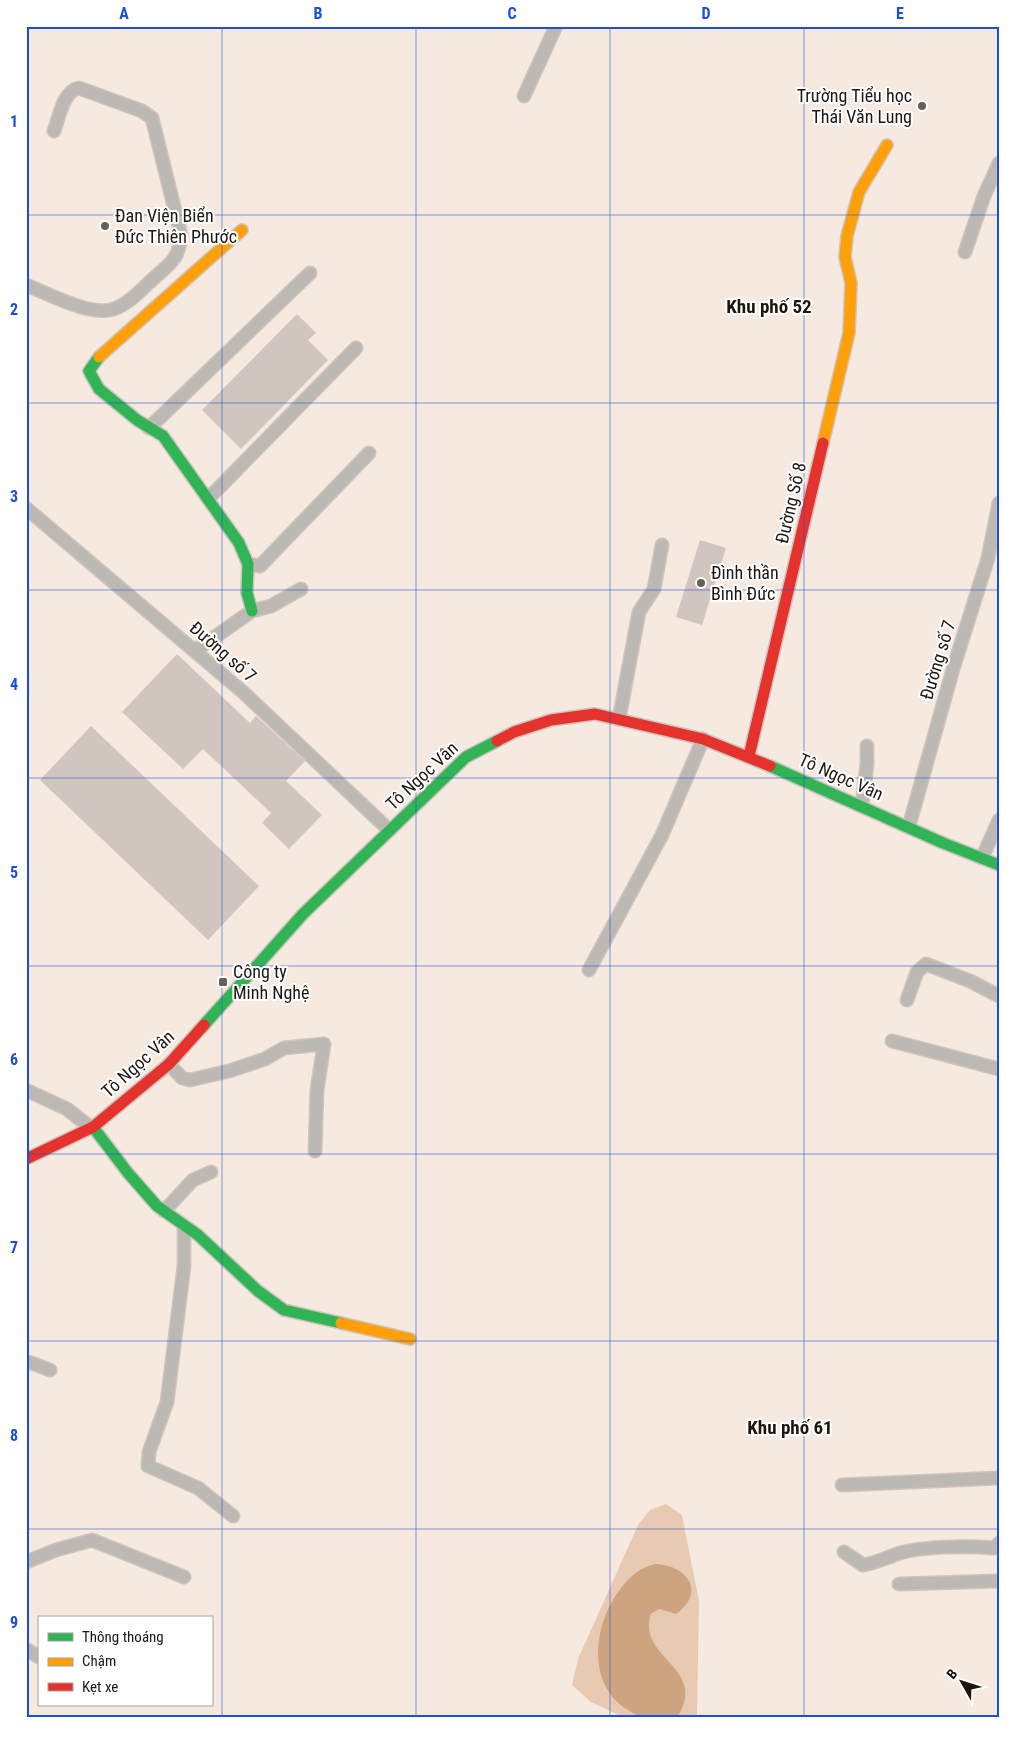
<svg xmlns="http://www.w3.org/2000/svg" width="1025" height="1744" font-family="'Roboto Condensed',sans-serif">
  <style>
    .green { fill: #e8cab3 }
    .water { fill: #cea380 }
    .building { fill: #d0c6bf }
    .lines { fill: none; stroke-linecap: round; stroke-linejoin: round }
    .street-casing { stroke: #cdc4bc; stroke-width: 15 }
    .fast-casing { stroke: #cdc4bc; stroke-width: 14 }
    .slow-casing { stroke: #cdc4bc; stroke-width: 14 }
    .jam-casing { stroke: #cdc4bc; stroke-width: 14 }
    .street { stroke: #bcb8b4; stroke-width: 12 }
    .fast { stroke: #30b455; stroke-width: 11 }
    .slow { stroke: #ff9f0a; stroke-width: 11 }
    .jam { stroke: #e5322d; stroke-width: 11 }
    .grid { fill: none; stroke: #1d4ed8; stroke-width: 1; stroke-opacity: 0.55 }
    .poi-dot { fill: #696059; stroke: #fff; stroke-width: 2 }
    .labels { text-anchor: middle; stroke-width: 4; stroke-linejoin: round; paint-order: stroke }
    .poi-label { font-size: 18px; fill: #1d1610; stroke: #fff; text-anchor: start }
    .street-label { font-size: 18px; fill: #1d1610; stroke: #fff }
    .neighbourhood-label { font-size: 19px; font-weight: bold; fill: #1d1610; stroke: #fff }
    .neatline { fill: none; stroke: #1d4ed8; stroke-width: 2 }
    .grid-label { font-size: 16px; text-anchor: middle; font-weight: bold; fill: #1d4ed8 }
  </style>
  <rect width="100%" height="100%" fill="#f6e9e0"/>
  <!-- green -->
  <path class="green" d="M666 1504 682 1515 699 1601 697 1715 696 1718H625L591 1702 572 1685 578 1659 638 1525 650 1510Z"/>
  <!-- water -->
  <path class="water" d="M655 1564C687 1565 707 1592 676 1614L659 1609 651 1614C636 1659 710 1667 677 1718 665 1718 648 1714 638 1716 628 1710 615 1703 609 1692 585 1655 604 1597 637 1572 642 1568 649 1566 655 1564Z"/>
  <!-- building -->
  <path class="building" d="M297 314 316 333 308 340 328 360 241 449 202 410Z
    M700 540 726 548 702 625 676 617Z
    M177 654 250 723 256 716 305 761 286 781 322 815 289 849 262 823 271 813 203 749 183 769 122 712Z
    M91 726 259 886 208 940 40 780Z"/>
  <g class="lines">
    <defs>
      <path id="street" d="M524 96 556 26
        M965 252 984 196 999 163
        M26 285C49 294 91 317 114 309 130 303 142 289 154 278 171 263 179 259 181 235L152 118 142 111 79 88C63 91 59 118 54 131
        M149 428 310 273
        M208 499 356 348
        M26 508 244 693 389 830
        M248 564 260 566 369 453
        M195 651 252 611 271 606 301 589
        M619 719 639 612 654 589 662 545
        M862 805 867 764V746
        M909 826 953 669 988 558 999 503
        M982 858 999 820
        M589 970 662 835 703 739
        M907 1000 917 972 926 964 970 981 999 996
        M892 1041 999 1069
        M169 1064 182 1078 190 1080 229 1071 265 1059 284 1048 324 1044 317 1090 315 1151
        M26 1090 67 1109 91 1128
        M164 1211 193 1180 211 1172
        M184 1226V1266L167 1402 149 1452 148 1466 198 1488 233 1516
        M26 1361 50 1370
        M842 1485 999 1478
        M844 1552 863 1565C877 1563 887 1557 900 1553 924 1546 970 1546 994 1548L999 1543
        M26 1562 56 1550 92 1540 184 1577
        M899 1584 999 1581
        M26 1649 39 1657"/>
      <path id="fast" d="M99 357 89 371 99 389 137 420 163 436 239 543 248 564 247 593 252 611
        M770 766 943 843 999 865
        M204 1025 303 914 466 757 497 741
        M93 1127 128 1173 157 1206 198 1235 258 1291 284 1310 341 1323"/>
      <path id="slow" d="M99 357 242 230
        M823 443 849 333 851 283 845 257 847 236 859 192 887 145
        M341 1323 410 1339"/>
      <path id="jam" d="M497 741 514 732 551 720 595 714 703 739 770 766
        M749 756 823 443
        M26 1159 93 1127 169 1064 204 1025"/>
    </defs>
    <!-- street casing -->
    <use href="#street" class="street-casing"/>
    <!-- fast casing -->
    <use href="#fast" class="fast-casing"/>
    <!-- slow casing -->
    <use href="#slow" class="slow-casing"/>
    <!-- jam casing -->
    <use href="#jam" class="jam-casing"/>
    <!-- street -->
    <use href="#street" class="street"/>
    <!-- fast -->
    <use href="#fast" class="fast"/>
    <!-- slow -->
    <use href="#slow" class="slow"/>
    <!-- jam -->
    <use href="#jam" class="jam"/>
  </g>
  <!-- grid -->
  <path class="grid" d="M222 26V1718M416 26V1718M610 26V1718M804 26V1718M26 215H999M26 403H999M26 590H999M26 778H999M26 966H999M26 1154H999M26 1341H999M26 1529H999"/>
  <!-- markers -->
  <g class="poi-dot">
    <circle cx="922" cy="106" r="5"/>
    <circle cx="105" cy="226" r="5"/>
    <circle cx="701" cy="583" r="5"/>
    <rect x="218" y="977" width="10" height="10" rx="2.5"/>
  </g>
  <g class="labels">
    <!-- poi labels -->
    <g class="poi-label">
      <text x="912" y="102" text-anchor="end">Trường Tiểu học<tspan x="912" dy="21">Thái Văn Lung</tspan></text>
      <text x="115" y="222">Đan Viện Biển<tspan x="115" dy="21">Đức Thiên Phước</tspan></text>
      <text x="711" y="579">Đình thần<tspan x="711" dy="21">Bình Đức</tspan></text>
      <text x="233" y="978">Công ty<tspan x="233" dy="21">Minh Nghệ</tspan></text>
    </g>
    <!-- street labels -->
    <g class="street-label">
      <text transform="translate(791 503) rotate(-77)" y="6">Đường Số 8</text>
      <text transform="translate(223 652) rotate(41)" y="6">Đường số 7</text>
      <text transform="translate(938 660) rotate(-73)" y="6">Đường số 7</text>
      <text transform="translate(422 776) rotate(-43)" y="6">Tô Ngọc Vân</text>
      <text transform="translate(841 777) rotate(24)" y="6">Tô Ngọc Vân</text>
      <text transform="translate(138 1064) rotate(-42)" y="6">Tô Ngọc Vân</text>
    </g>
    <!-- neighbourhood labels -->
    <g class="neighbourhood-label">
      <text x="769" y="313">Khu phố 52</text>
      <text x="790" y="1434">Khu phố 61</text>
    </g>
  </g>
  <!-- border -->
  <rect width="1025" height="1744" fill="none" stroke="#ffffff" stroke-width="55"/>
  <!-- legend -->
  <rect x="38" y="1616" width="175" height="90" fill="#ffffff" stroke="#a5a29f"/>
  <rect x="48" y="1633" width="25" height="8" fill="#30b455" stroke="#a5a29f"/>
  <text x="82" y="1642" font-size="15" fill="#1d1610">Thông thoáng</text>
  <rect x="48" y="1658" width="25" height="8" fill="#ff9f0a" stroke="#a5a29f"/>
  <text x="82" y="1666" font-size="15" fill="#1d1610">Chậm</text>
  <rect x="48" y="1683" width="25" height="8" fill="#e5322d" stroke="#a5a29f"/>
  <text x="82" y="1692" font-size="15" fill="#1d1610">Kẹt xe</text>
  <!-- north arrow -->
  <g transform="translate(962 1682) rotate(309)" stroke="#ffffff" stroke-width="4" paint-order="stroke">
  <path d="M0-4L9 19L0 12L-9 19Z" fill="#1d1610"/>
  <text y="-8" font-size="14" font-weight="bold" text-anchor="middle" fill="#1d1610">B</text>
  </g>
  <rect x="28" y="28" width="970" height="1688" class="neatline"/>
  <g class="grid-label">
    <text x="124" y="19">A</text>
    <text x="318" y="19">B</text>
    <text x="512" y="19">C</text>
    <text x="706" y="19">D</text>
    <text x="900" y="19">E</text>
    <text x="14" y="127">1</text>
    <text x="14" y="315">2</text>
    <text x="14" y="502">3</text>
    <text x="14" y="690">4</text>
    <text x="14" y="878">5</text>
    <text x="14" y="1065">6</text>
    <text x="14" y="1253">7</text>
    <text x="14" y="1441">8</text>
    <text x="14" y="1628">9</text>
  </g>
</svg>
